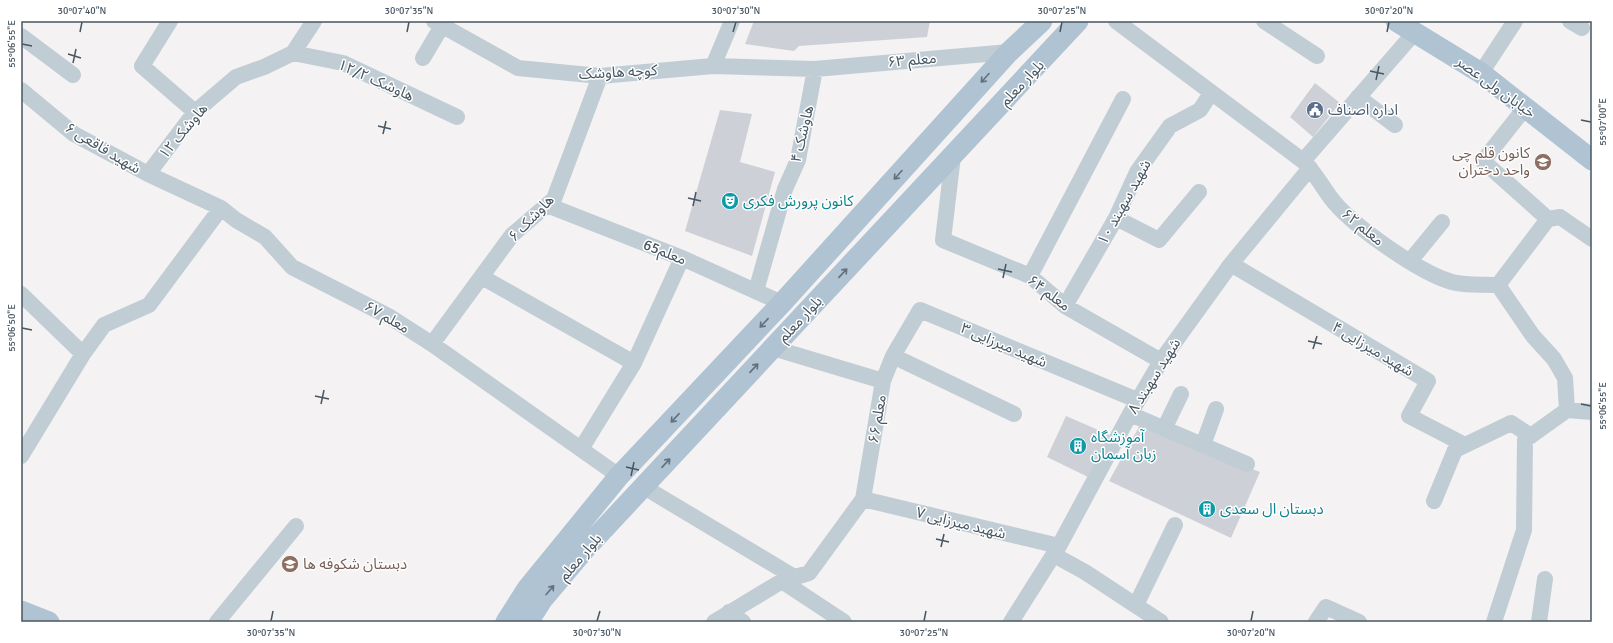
<svg xmlns="http://www.w3.org/2000/svg" width="1613" height="643" font-family="Signika,'Noto Sans Arabic',sans-serif">
  <style>
    .building { fill: #cdd1d7 }
    .lines { fill: none; stroke-linecap: round; stroke-linejoin: round }
    .minor { stroke: #c1cdd4; stroke-width: 16 }
    .major { stroke: #afc3d3; stroke-width: 21 }
    .oneway { stroke: #61717e }
    .ticks { fill: none; stroke: #475662; stroke-width: 1.5 }
    .labels { text-anchor: middle; stroke-width: 3; stroke-linejoin: round; paint-order: stroke }
    .street-label { font-size: 15px; fill: #475662; stroke: #fff }
    .service-label { font-size: 15px; fill: #4e5e75; stroke: #fff; text-anchor: start }
    .education-label { font-size: 15px; fill: #785e54; stroke: #fff; text-anchor: end }
    .culture-label { font-size: 15px; fill: #0d838f; stroke: #fff; text-anchor: start }
    .neatline { fill: none; stroke: #475662; stroke-width: 1.5 }
    .ticks-label { font-size: 10px; text-anchor: middle; fill: #475662 }
  </style>
  <rect width="100%" height="100%" fill="#f4f2f2"/>
  <!-- building -->
  <path class="building" d="M754 21H930L927 37 799 46 794 51 745 44Z
    M1315 83 1340 103 1313 137 1290 117Z
    M720 110 752 114 740 162 775 172 752 256 685 231Z
    M1066 416 1110 435 1088 477 1047 457Z
    M1140 425 1260 472 1231 538 1109 481Z"/>
  <g class="lines">
    <!-- minor -->
    <path class="minor" d="M170 21 142 66 195 112
      M434 21 518 68 600 76 713 66 815 69 1009 52
      M1116 21 1303 161C1316 173 1323 189 1334 202 1356 228 1420 273 1452 282 1466 286 1483 284 1498 285L1533 336 1554 359 1565 378 1567 410 1592 412
      M1264 21 1317 56
      M1570 21 1582 28
      M21 36 73 75
      M293 53 343 63 457 117
      M423 58 442 26
      M713 66 732 21
      M1481 73 1515 21
      M21 90 74 134 148 174 221 208 236 220 265 237 292 267 390 317 432 344 619 476
      M1358 97 1395 125
      M1525 108 1483 161 1548 219
      M953 156 943 240 1030 276 1065 306 1161 361
      M1303 161 1415 32
      M148 174 195 112 236 77 264 67 293 53 314 21
      M547 205 682 258 782 303
      M1116 218 1159 240 1199 192
      M1548 219 1560 217 1592 239
      M1410 261 1442 222
      M1231 264 1428 381 1409 416 1465 445
      M1030 276 1123 99
      M482 277 634 363
      M1498 285 1548 219
      M756 291 785 189 798 160 815 69
      M21 294 83 354
      M1065 306 1116 218 1137 172 1170 126 1200 110 1211 93
      M432 344 512 235 554 199 600 76
      M893 356 920 310 1137 400
      M883 381 893 356 1014 414
      M1130 414 1247 464
      M1164 429 1181 394
      M1203 445 1216 409
      M581 449 634 363 682 258
      M21 456 83 354 104 325 149 305 221 208
      M644 487 796 578
      M863 499 1059 546
      M1434 501 1455 450 1511 423 1531 436
      M1054 555 1085 572 1161 622
      M782 581 844 622
      M1136 605 1175 525
      M729 612 743 622
      M217 622 296 526
      M714 622 782 581 809 573 863 499 883 381 773 348
      M1011 622 1059 546 1130 414 1161 361 1231 264 1310 168
      M1316 622 1326 607 1359 622
      M1494 622 1524 530 1525 440 1567 410
      M1539 622 1545 579"/>
    <!-- major -->
    <path class="major" d="M1396 21 1481 73 1592 160
      M21 611 49 622
      M506 622 527 589 619 476 782 303 1009 52 1042 21
      M528 622 542 600 586 548 1078 21"/>
  </g>
  <!-- one-way arrows -->
  <defs><path id="oneway-shaft" d="M-6 0H5M1.5-3L5.5 0L1.5 3" fill="none" stroke-width="1.6" stroke-linecap="round" stroke-linejoin="round"/></defs>
  <g class="oneway">
    <use href="#oneway-shaft" transform="translate(985 78) rotate(132)"/>
    <use href="#oneway-shaft" transform="translate(898 175) rotate(132)"/>
    <use href="#oneway-shaft" transform="translate(843 273) rotate(-47)"/>
    <use href="#oneway-shaft" transform="translate(764 323) rotate(133)"/>
    <use href="#oneway-shaft" transform="translate(754 368) rotate(-47)"/>
    <use href="#oneway-shaft" transform="translate(675 418) rotate(133)"/>
    <use href="#oneway-shaft" transform="translate(666 463) rotate(-47)"/>
    <use href="#oneway-shaft" transform="translate(550 590) rotate(-50)"/>
  </g>
  <!-- ticks -->
  <path class="ticks" d="M80 32 82 22M407 32 409 22M733 32 736 22M1060 32 1062 22M1387 32 1389 22M22 44 32 46M68 54 81 58M73 63 76 49M1370 71 1384 74M1376 80 1379 66M1581 120 1591 122M378 126 391 129M383 134 386 121M688 198 701 201M693 206 696 192M998 269 1012 272M1003 278 1006 264M22 328 32 330M1308 341 1322 344M1313 349 1317 336M315 396 329 399M321 404 324 390M1581 404 1591 406M626 467 639 470M631 476 634 462M936 539 949 542M941 547 944 534M271 621 273 611M597 621 600 611M924 621 926 611M1251 621 1253 611"/>
  <!-- icons -->
  <defs>
    <symbol id="civic-disc" viewBox="-11 -11 22 22"><circle r="9.5" fill="#5c6f8a" stroke="#fff"/><path d="M-.6-6.5H3V-4.5H.6V-3L4-1V1h2V6H-6V1h2V-1L-.6-3ZM-1.2 2.5V6h2.4V2.5Z" fill="#fff"/></symbol>
    <symbol id="school-disc" viewBox="-11 -11 22 22"><circle r="9.5" fill="#8d6e63" stroke="#fff"/><path d="M0-5L7-2L0 1L-7-2ZM-4 1L0 2.5L4 1V4Q0 6-4 4Z" fill="#fff"/></symbol>
    <symbol id="theatre-disc" viewBox="-11 -11 22 22"><circle r="9.5" fill="#0f9aa8" stroke="#fff"/><path d="M-5-5.5Q0-4 5-5.5V0Q5 5 0 6Q-5 5-5 0ZM-3.3-2.5H-1v1.5H-3.3ZM1-2.5H3.3v1.5H1ZM-2.8 1Q0 5.5 2.8 1Z" fill="#fff"/></symbol>
    <symbol id="building-disc" viewBox="-11 -11 22 22"><circle r="9.5" fill="#0f9aa8" stroke="#fff"/><path d="M-4-6H4V6H1V3H-1V6H-4ZM-2.5-4.3h1.7v1.8h-1.7ZM.8-4.3h1.7v1.8H.8ZM-2.5-1h1.7V.8h-1.7ZM.8-1h1.7V.8H.8Z" fill="#fff"/></symbol>
  </defs>
  <g fill-rule="evenodd">
    <use href="#civic-disc" x="1305" y="100" width="20" height="20"/>
    <use href="#school-disc" x="1533" y="152" width="20" height="20"/>
    <use href="#theatre-disc" x="720" y="191" width="20" height="20"/>
    <use href="#building-disc" x="1068" y="436" width="20" height="20"/>
    <use href="#building-disc" x="1197" y="499" width="20" height="20"/>
    <use href="#school-disc" x="280" y="554" width="20" height="20"/>
  </g>
  <g class="labels">
    <!-- street labels -->
    <g class="street-label">
      <text transform="translate(912 60) rotate(-5)" y="5">معلم ۶۳</text>
      <text transform="translate(618 72) rotate(-3)" y="5">کوچه هاوشک</text>
      <text transform="translate(376 80) rotate(24)" y="5">هاوشک ۱۲/۲</text>
      <text transform="translate(1022 83) rotate(-47)" y="5">بلوار معلم</text>
      <text transform="translate(1496 87) rotate(36)" y="5">خیابان ولی عصر</text>
      <text transform="translate(183 131) rotate(-50)" y="5">هاوشک ۱۲</text>
      <text transform="translate(802 134) rotate(-77)" y="5">هاوشک ۴</text>
      <text transform="translate(103 148) rotate(31)" y="5">شهید فاقعی ۶</text>
      <text transform="translate(1124 202) rotate(-61)" y="5">شهید سهبند ۱۰</text>
      <text transform="translate(531 218) rotate(-46)" y="5">هاوشک ۶</text>
      <text transform="translate(1363 227) rotate(39)" y="5">معلم ۶۲</text>
      <text transform="translate(665 252) rotate(22)" y="5">معلم65</text>
      <text transform="translate(1049 293) rotate(37)" y="5">معلم ۶۴</text>
      <text transform="translate(387 317) rotate(30)" y="5">معلم ۶۷</text>
      <text transform="translate(800 319) rotate(-47)" y="5">بلوار معلم</text>
      <text transform="translate(1004 345) rotate(23)" y="5">شهید میرزایی ۳</text>
      <text transform="translate(1373 349) rotate(31)" y="5">شهید میرزایی ۴</text>
      <text transform="translate(1154 376) rotate(-58)" y="5">شهید سهبند ۸</text>
      <text transform="translate(877 419) rotate(-80)" y="5">معلم ۶۶</text>
      <text transform="translate(961 523) rotate(14)" y="5">شهید میرزایی ۷</text>
      <text transform="translate(580 557) rotate(-49)" y="5">بلوار معلم</text>
    </g>
    <!-- service labels -->
    <g class="service-label">
      <text x="1328" y="115">اداره اصناف</text>
    </g>
    <!-- education labels -->
    <g class="education-label">
      <text x="1530" y="158">کانون قلم چی<tspan x="1530" dy="17">واحد دختران</tspan></text>
      <text x="303" y="569" text-anchor="start">دبستان شکوفه ها</text>
    </g>
    <!-- culture labels -->
    <g class="culture-label">
      <text x="743" y="206">کانون پرورش فکری</text>
      <text x="1091" y="442">آموزشگاه<tspan x="1091" dy="17">زبان آسمان</tspan></text>
      <text x="1220" y="514">دبستان ال سعدی</text>
    </g>
  </g>
  <!-- border -->
  <rect width="1613" height="643" fill="none" stroke="#ffffff" stroke-width="44"/>
  <rect x="22" y="22" width="1569" height="599" class="neatline"/>
  <g class="ticks-label">
    <text x="82" y="14">30°07'40"N</text>
    <text x="409" y="14">30°07'35"N</text>
    <text x="736" y="14">30°07'30"N</text>
    <text x="1062" y="14">30°07'25"N</text>
    <text x="1389" y="14">30°07'20"N</text>
    <text transform="translate(11 44) rotate(-90)" y="4">55°06'55"E</text>
    <text transform="translate(1602 122) rotate(-90)" y="4">55°07'00"E</text>
    <text transform="translate(11 328) rotate(-90)" y="4">55°06'50"E</text>
    <text transform="translate(1602 406) rotate(-90)" y="4">55°06'55"E</text>
    <text x="271" y="636">30°07'35"N</text>
    <text x="597" y="636">30°07'30"N</text>
    <text x="924" y="636">30°07'25"N</text>
    <text x="1251" y="636">30°07'20"N</text>
  </g>
</svg>
